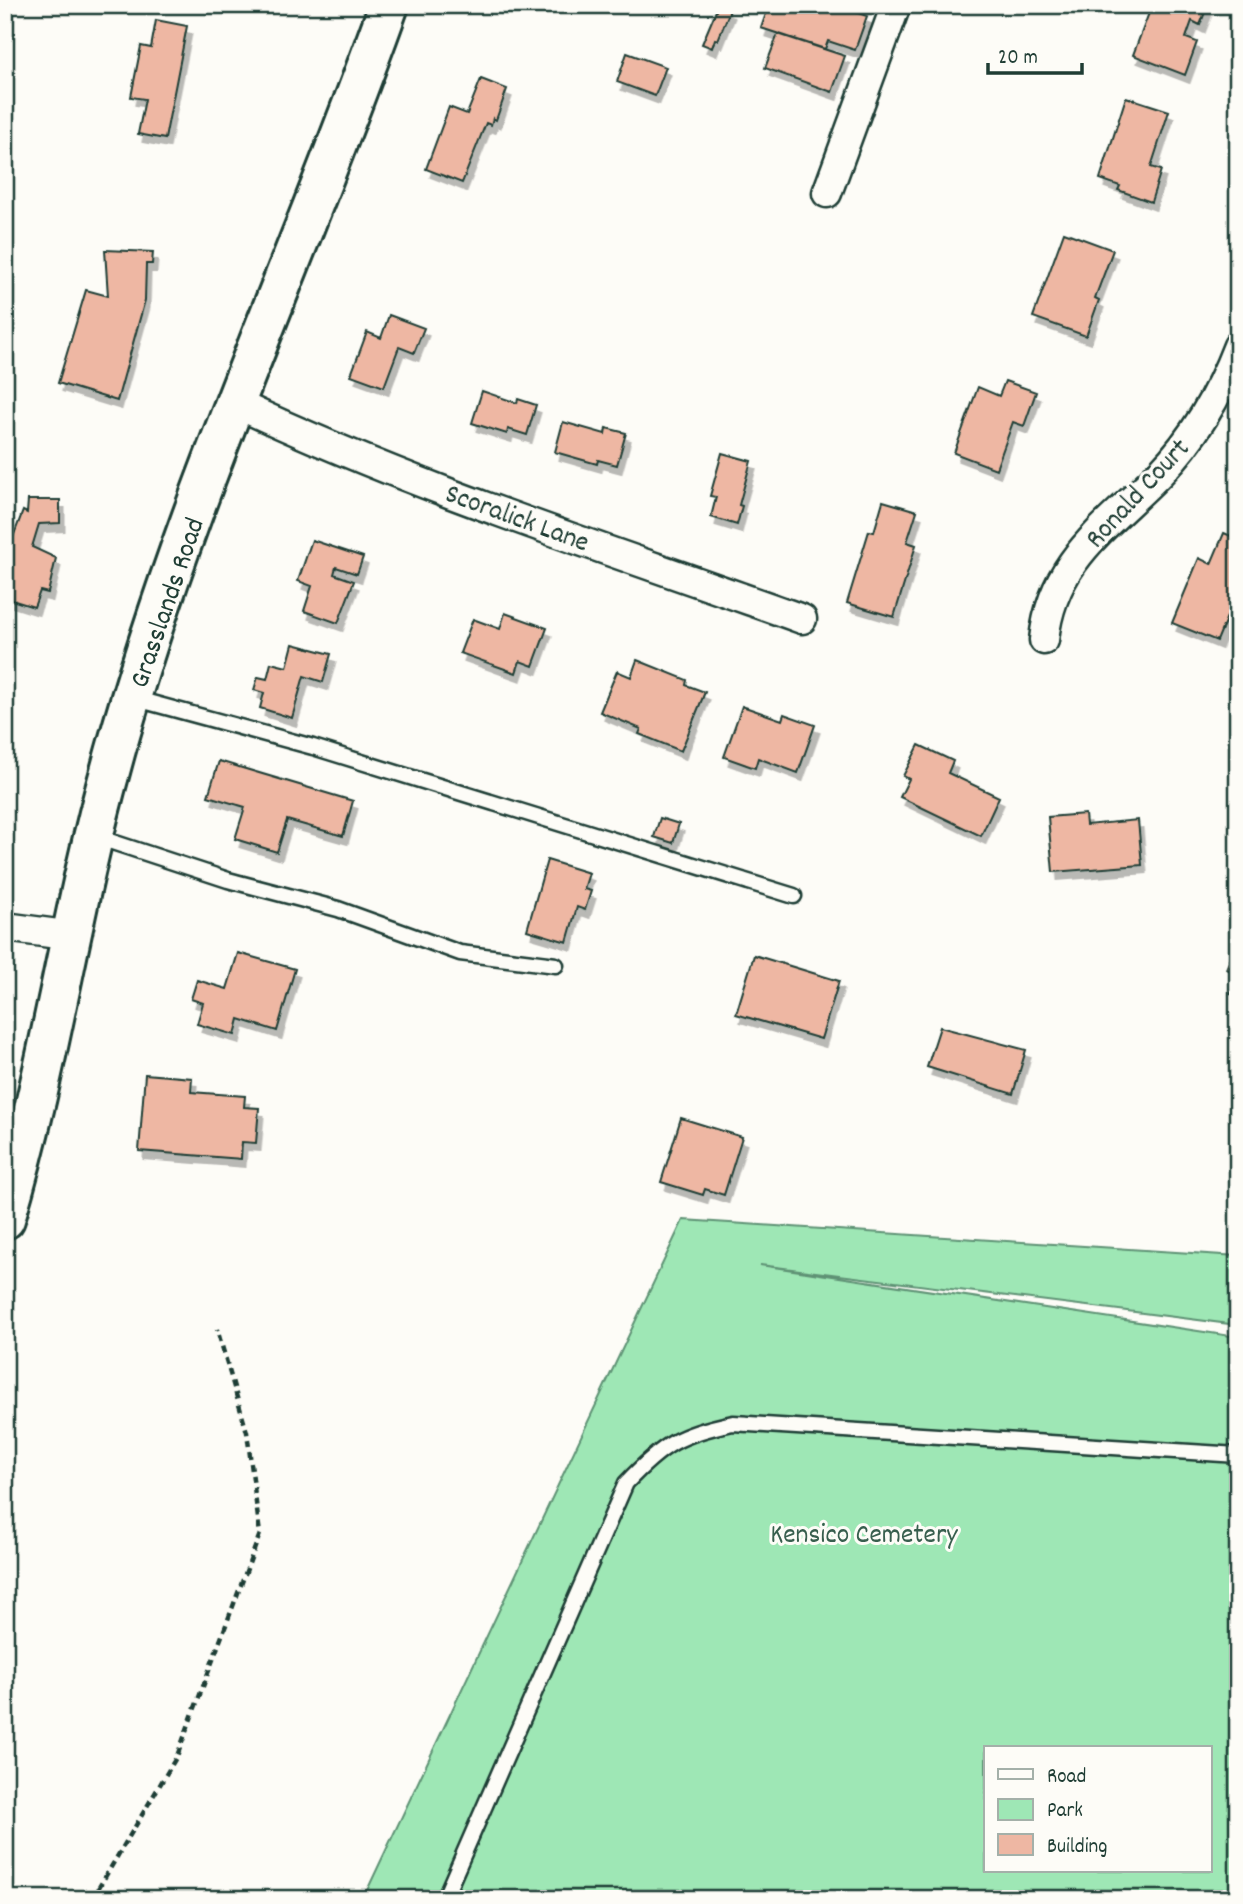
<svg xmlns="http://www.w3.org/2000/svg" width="1243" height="1904" font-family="Dekko,sans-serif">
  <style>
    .green { fill: #9ee7b5; stroke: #5e9274; stroke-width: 2; fill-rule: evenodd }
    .building { fill: #eeb7a3; stroke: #1f3d34; stroke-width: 2; filter: url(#shadow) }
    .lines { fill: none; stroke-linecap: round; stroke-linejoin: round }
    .lane-casing { stroke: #1f3d34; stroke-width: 19 }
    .street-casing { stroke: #1f3d34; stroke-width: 33 }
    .secondary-casing { stroke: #1f3d34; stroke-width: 44 }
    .path { stroke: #1f3d34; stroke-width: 4.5; stroke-dasharray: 7 5; stroke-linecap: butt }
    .lane { stroke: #fdfcf7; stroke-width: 14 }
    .street { stroke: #fdfcf7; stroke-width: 28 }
    .secondary { stroke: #fdfcf7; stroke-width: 38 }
    .labels { text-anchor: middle; stroke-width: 6; stroke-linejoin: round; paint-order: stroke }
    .street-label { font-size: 28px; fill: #1f3d34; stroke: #fdfcf7 }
    .park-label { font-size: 28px; fill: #385f4e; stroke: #fdfcf7 }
  </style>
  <defs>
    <filter id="shadow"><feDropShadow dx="4.5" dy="8" stdDeviation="0" flood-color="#0004"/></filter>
  </defs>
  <rect width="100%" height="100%" fill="#fdfcf7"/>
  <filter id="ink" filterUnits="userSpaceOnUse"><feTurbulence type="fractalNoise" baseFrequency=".0143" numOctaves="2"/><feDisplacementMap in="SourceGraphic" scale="14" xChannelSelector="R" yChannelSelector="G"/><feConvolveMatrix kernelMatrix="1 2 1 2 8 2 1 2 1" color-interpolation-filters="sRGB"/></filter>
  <g filter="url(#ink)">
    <!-- green -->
    <path class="green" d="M683 1220 1238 1256V1325L760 1265 1238 1337V1899H363ZM986 1748H1210V1871H986Z"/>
    <!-- building -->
    <path class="building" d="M769 5H835L867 16 855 50 828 41 825 49 761 28Z
      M1152 5 1207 7 1200 25 1192 21 1186 38 1197 42 1185 75 1133 55Z
      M718 6 730 10 718 40 715 39 712 48 702 44Z
      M156 20 187 26 165 139 138 134 145 99 131 97 141 46 151 48Z
      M778 34 845 56 832 92 765 68Z
      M627 53 666 67 655 96 617 82Z
      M481 79 507 89 496 120 493 118 491 125 486 123 462 183 426 169 449 107 467 114Z
      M1126 97 1169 111 1151 167 1161 170 1151 202 1118 190 1120 186 1100 179Z
      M1064 232 1113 250 1095 298 1099 300 1086 336 1033 317Z
      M105 250 153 252 152 264H146L145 300 117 401 58 383 86 290 108 296Z
      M389 315 424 328 414 353 399 347 384 387 351 375 367 332 381 338Z
      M1005 381 1036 392 1024 426 1013 422 996 469 954 453 978 387 999 396Z
      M482 391 517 403 518 399 536 405 527 435 508 429 507 434 472 423Z
      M563 422 605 434 606 428 626 433 617 465 598 460 597 464 555 452Z
      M722 453 751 461 739 505 742 506 737 525 711 517 716 497 710 496Z
      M28 500H60V523L39 524 32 547 56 558 48 593 40 591 34 607 5 598V558L23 511 27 513Z
      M883 501 917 511 907 542 916 545 894 617 847 603 869 531 874 532Z
      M1224 533 1238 539V590L1217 641 1172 623 1199 558 1211 564Z
      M312 540 363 557 357 574 336 567 334 574 354 581 338 623 304 611 312 586 298 581Z
      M505 613 547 628 533 666 520 661 516 673 460 653 473 619 500 629Z
      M293 644 331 654 323 682 304 676 292 718 260 708 264 693 254 690 258 677 267 679 271 663 287 667Z
      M637 660 687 680 686 685 705 692 681 751 639 734 641 729 600 712 617 671 631 677Z
      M742 706 782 720 784 714 815 725 798 773 758 758 755 768 724 757Z
      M919 745 953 761 948 773 999 797 981 836 900 797 909 779 903 776Z
      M219 761 353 801 343 836 287 820 277 852 235 839 245 807 208 796Z
      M1085 814 1086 825 1138 820 1142 865 1053 872 1048 817Z
      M660 818 679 824 673 843 654 837Z
      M547 860 589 873 584 889 591 891 585 910 577 907 567 942 527 930Z
      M1238 941V997L1230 994 1238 973 1226 969Z
      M238 953 295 969 277 1031 239 1019 235 1035 197 1024 203 1003 191 999 197 980 227 989Z
      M754 955 839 981 821 1039 736 1014Z
      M940 1027 1026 1050 1013 1094 927 1067Z
      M145 1074 192 1078 191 1092 245 1096 244 1107 259 1108 256 1143 242 1142 241 1159 139 1151Z
      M681 1118 742 1137 724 1195 705 1189 703 1195 661 1182Z"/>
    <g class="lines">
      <defs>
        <path id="lane" d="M133 698 313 747 794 896
          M94 836 228 880 338 909 460 953 556 965
          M444 1899 626 1483C663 1444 680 1434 733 1423L1238 1455"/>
        <path id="street" d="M827 193 896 5
          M237 404C419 490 613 551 802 619
          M1044 640C1052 560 1107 527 1160 473 1195 437 1220 393 1238 346
          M5 927 73 936"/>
        <path id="secondary" d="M5 1219C50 1069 70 914 112 764 182 504 299 258 389 5"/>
      </defs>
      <!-- lane casing -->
      <use href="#lane" class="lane-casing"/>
      <!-- street casing -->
      <use href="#street" class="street-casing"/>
      <!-- secondary casing -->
      <use href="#secondary" class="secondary-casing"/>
      <!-- path -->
      <path class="path" d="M92 1899 177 1756 260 1534 247 1432 217 1329"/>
      <!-- lane -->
      <use href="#lane" class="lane"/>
      <!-- street -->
      <use href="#street" class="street"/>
      <!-- secondary -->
      <use href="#secondary" class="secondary"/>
    </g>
  </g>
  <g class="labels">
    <!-- street labels -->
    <g class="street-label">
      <text transform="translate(1136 492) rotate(-47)" y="10">Ronald Court</text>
      <text transform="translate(518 516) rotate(20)" y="10">Scoralick Lane</text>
      <text transform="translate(165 602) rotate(-71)" y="10">Grasslands Road</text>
    </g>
    <!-- park labels -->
    <g class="park-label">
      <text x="864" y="1542">Kensico Cemetery</text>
    </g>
  </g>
  <!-- margin -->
  <rect width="1243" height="1904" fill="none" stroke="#fdfcf7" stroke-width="28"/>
  <rect x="14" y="14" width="1215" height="1876" fill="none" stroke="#1f3d34" stroke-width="2.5" filter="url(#ink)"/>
  <!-- legend -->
  <rect x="984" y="1746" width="228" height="126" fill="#fdfcf7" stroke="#a4b0a9" stroke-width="2"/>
  <rect x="998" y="1769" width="35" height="10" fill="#fdfcf7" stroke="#a4b0a9" stroke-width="2"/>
  <text x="1047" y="1782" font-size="21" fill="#1f3d34">Road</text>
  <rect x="998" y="1799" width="35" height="21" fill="#9ee7b5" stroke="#a4b0a9" stroke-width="2"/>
  <text x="1047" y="1816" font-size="21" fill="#1f3d34">Park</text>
  <rect x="998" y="1834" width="35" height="21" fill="#eeb7a3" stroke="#a4b0a9" stroke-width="2"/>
  <text x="1047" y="1852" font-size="21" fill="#1f3d34">Building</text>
  <!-- scale -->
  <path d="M988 63v10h94v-10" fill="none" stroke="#1f3d34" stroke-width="3.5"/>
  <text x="998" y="63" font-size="21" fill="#1f3d34" stroke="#fdfcf7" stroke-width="5" paint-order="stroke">20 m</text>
</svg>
